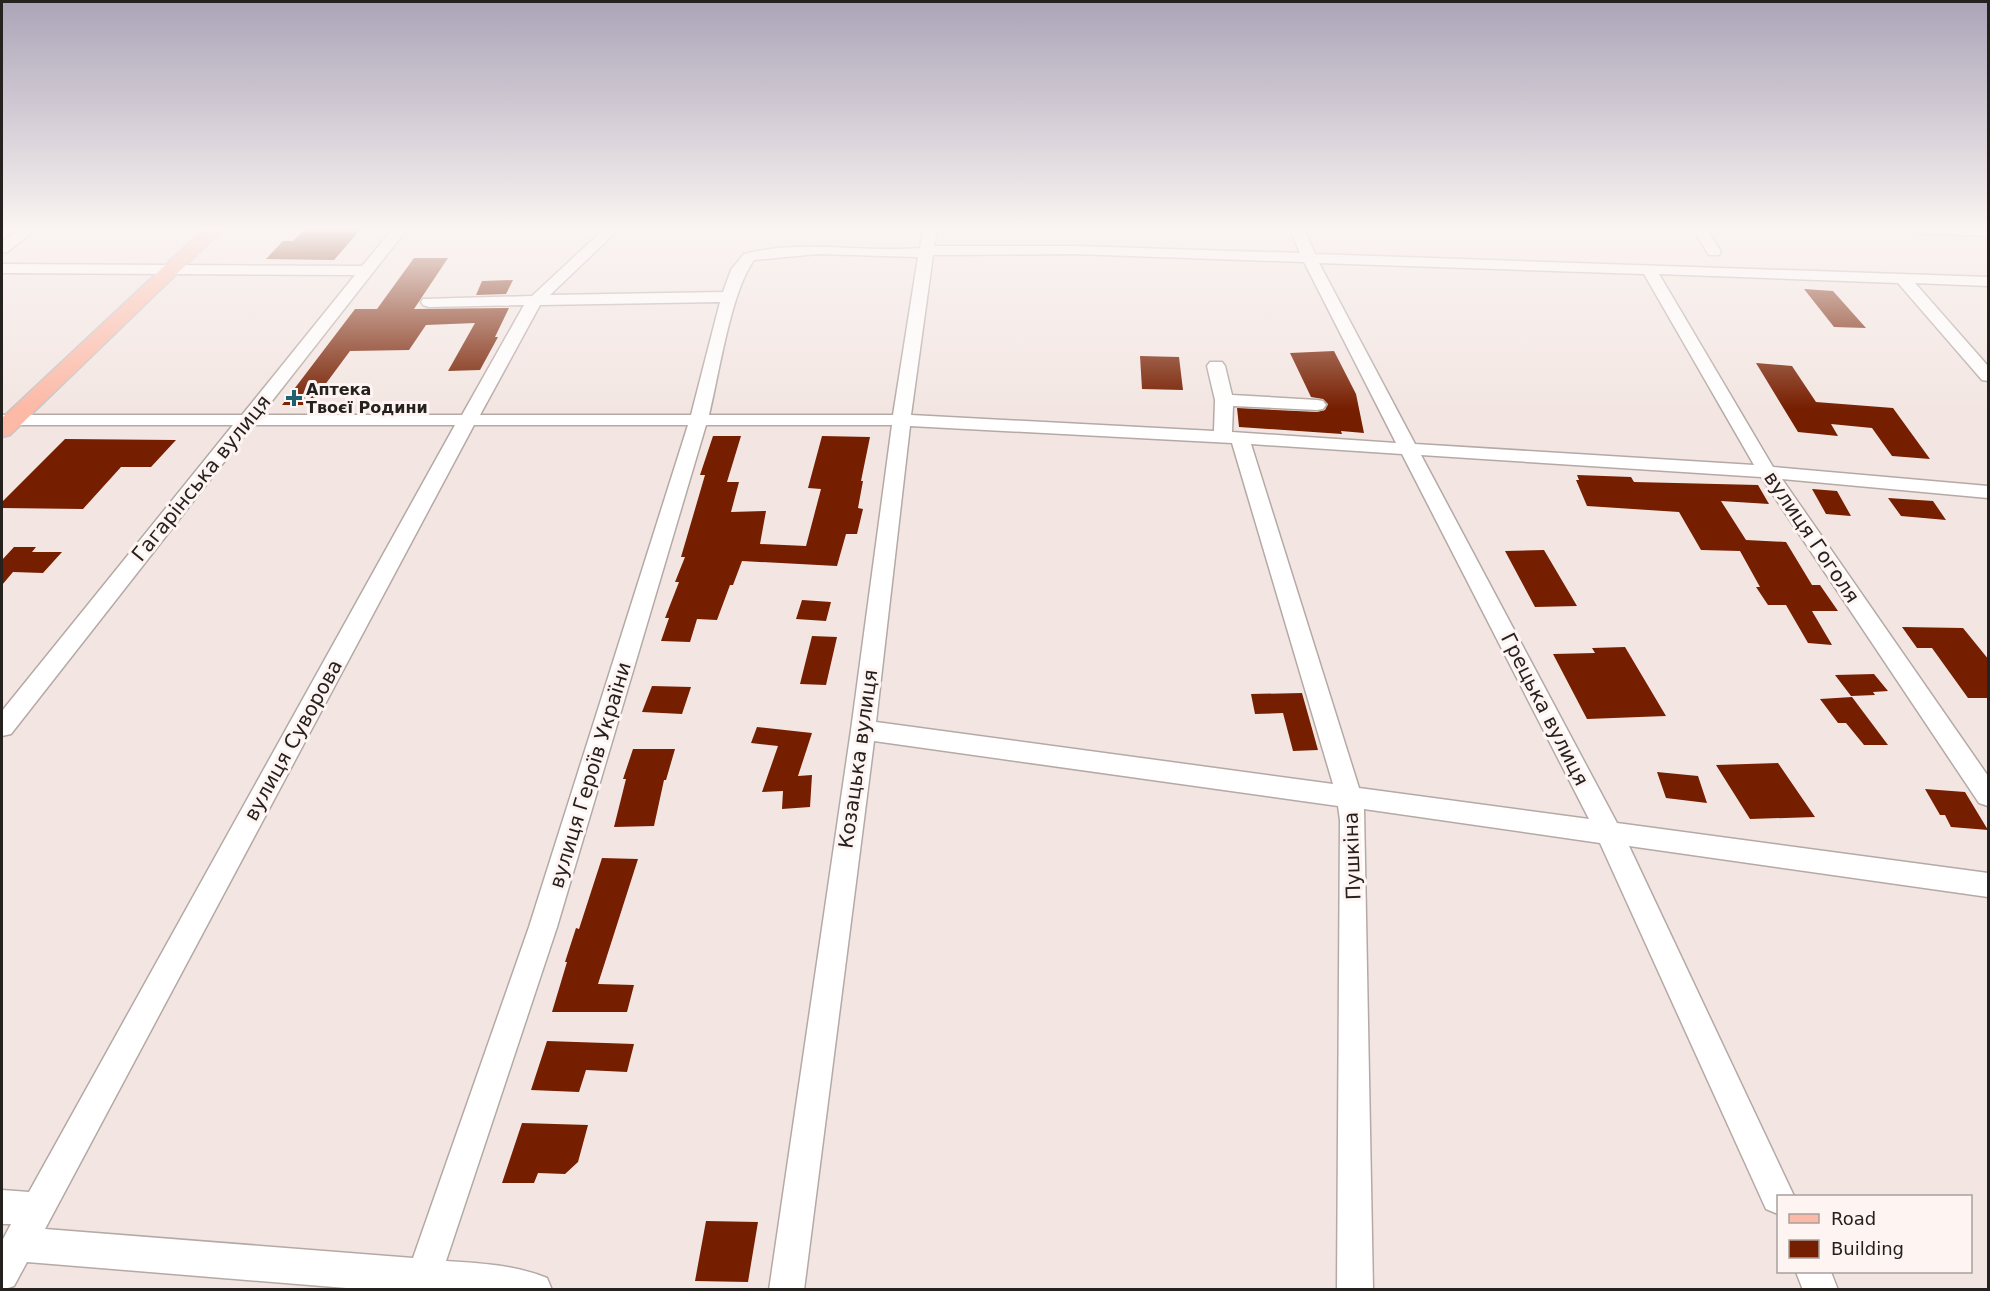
<svg xmlns="http://www.w3.org/2000/svg" width="1990" height="1291" font-family="'DejaVu Sans',sans-serif">
  <style>
    .building { fill: #761e00 }
    .lines { fill: none; stroke-linecap: round; stroke-linejoin: round }
    .minor-casing { stroke: #b5a9a6; stroke-width: 3 }
    .major-casing { stroke: #c6c5c5; stroke-width: 3 }
    .minor { fill: #fff; fill-rule: evenodd }
    .major { fill: #fcb9a6; fill-rule: evenodd }
    .poi-dot { fill: #1c6273; stroke: #fef4f1; stroke-width: 2 }
    .labels { text-anchor: middle; stroke-width: 6; stroke-linejoin: round; paint-order: stroke }
    .far-poi-label { font-size: 16px; font-weight: bold; fill: #25211f; stroke: #fef4f1; text-anchor: start }
    .street-label { font-size: 20px; fill: #25211f; stroke: #fef4f1 }
  </style>
  <rect width="100%" height="100%" fill="#f3e6e2"/>
  <!-- building -->
  <path class="building" d="M305 229H361L334 260 266 259 283 241H293Z
    M414 258H448L414 309 509 308 495 337H498L480 370 448 371 475 323 426 325 409 350 350 351 310 405H282L355 309H377Z
    M513 280 506 294 476 295 482 281Z
    M1804 289 1833 291 1866 328 1834 327Z
    M1334 351 1356 394 1364 433 1341 431 1342 434 1239 427 1237 408 1317 412 1325 410 1328 404 1323 399 1311 397 1290 353Z
    M1140 356 1179 357 1183 390 1142 389Z
    M1756 363 1792 366 1816 402 1893 408 1930 459 1892 456 1872 428 1831 424 1838 436 1798 432Z
    M713 436H741L727 482H739L731 512 766 511 760 544 806 546 821 489 808 488 822 436 870 437 861 481H863L858 508 863 509 857 534H846L837 566 742 561 733 585H730L717 620 697 619 690 642 661 641 669 618H665L679 582H675L685 557H681L705 475H700Z
    M65 439 176 440 151 467H121L83 509 2 508V502Z
    M1577 475 1631 477 1634 482 1758 485 1769 504 1721 501 1746 540 1786 542 1812 585H1820L1838 611H1812L1832 645 1808 643 1786 605H1768L1756 587H1760L1740 551 1701 550 1679 512 1587 506 1576 480H1579Z
    M1812 489 1837 491 1851 516 1826 514Z
    M1888 498 1933 501 1946 520 1901 516Z
    M14 547H36L32 552H62L43 573 13 572 2 585V560Z
    M1544 550 1577 606 1535 607 1505 551Z
    M802 600 831 602 826 621 796 619Z
    M1902 627 1963 628 1989 660V698H1968L1932 648H1917Z
    M812 636 837 637 826 685 800 684Z
    M1625 647 1666 716 1587 719 1553 654 1595 653 1592 648Z
    M1874 674 1888 691 1873 692 1875 695 1851 696 1835 675Z
    M652 686 691 687 682 714 642 712Z
    M1302 693 1318 750 1293 751 1283 713 1255 714 1251 694Z
    M1852 697 1888 745H1864L1846 723H1838L1820 699Z
    M757 727 812 733 798 776 812 775 810 807 782 809 783 791 762 792 778 746 751 743Z
    M633 749H675L666 780H664L654 826 614 827 626 779H623Z
    M1778 763 1815 817 1750 819 1716 765Z
    M1657 772 1698 776 1707 803 1666 798Z
    M1925 789 1965 792 1988 830 1951 827 1945 815H1940Z
    M602 858 638 859 598 984 634 985 627 1012H552L567 962H565L576 928 579 929Z
    M547 1041 634 1044 627 1072 586 1070 579 1092 531 1090Z
    M522 1123 588 1125 578 1162 565 1174 538 1173 534 1183H502Z
    M706 1221 758 1222 748 1282 695 1281Z"/>
  <g class="lines">
    <defs>
      <path id="minor" d="M20 229H36L7 252 2 253V242Z
        M393 229H407L261 415H462L524 305 429 307 423 305 421 302 423 299 532 296 604 229H619L550 295 723 292 731 270 744 254C802 239 861 253 920 248L923 229H937L934 246H1074L1300 253 1290 229H1304L1315 254 1988 277V286L1915 283 1988 366V381L1982 380 1898 283 1659 274 1773 467 1988 486V498L1782 479 1988 776V806L1979 803 1761 477 1421 455 1617 823 1988 873V897L1629 846 1794 1196H1778V1214L1766 1209 1600 843 1364 809 1373 1290H1337L1340 820 1338 806 874 741 804 1290H769L851 730 892 425H706L557 927 446 1261C479 1263 516 1265 547 1278L552 1290H371L27 1262 14 1286 2 1290V1241L11 1224H2V1190L29 1192 455 425H253L11 734 2 736V711L233 425H2V415H242L355 275 2 273V264L362 266ZM818 254 918 257 893 415H709C719 374 731 291 754 260ZM1074 254 1304 262 1396 443 1232 432 1233 406 1317 410 1323 409 1326 405 1323 401 1317 400 1232 395 1225 366 1222 362H1210L1207 366 1215 400 1214 431 911 415 933 255ZM1319 263 1644 274 1754 465 1415 444ZM720 302 691 415H480L540 305ZM474 425H688L529 927 413 1258 45 1229ZM910 426 1232 443 1333 784 876 722ZM1251 444 1402 454 1589 819 1359 788Z
        M1693 229H1707L1721 252 1719 255H1709Z
        M1909 229H1988V236L1916 233Z
        M1796 1272H1831L1838 1290H1803Z"/>
      <path id="major" d="M204 229H223L10 435 2 437V418Z"/>
    </defs>
    <!-- minor casing -->
    <use href="#minor" class="minor-casing"/>
    <!-- major casing -->
    <use href="#major" class="major-casing"/>
    <!-- minor -->
    <use href="#minor" class="minor"/>
    <!-- major -->
    <use href="#major" class="major"/>
  </g>
  <!-- sky -->
  <linearGradient id="sky" x2="0" y2="1"><stop stop-color="#aba4b8"/><stop offset="0.56" stop-color="#faf4f2"/><stop offset="1" stop-color="#faf4f2" stop-opacity="0"/></linearGradient>
  <rect width="1990" height="409" fill="url(#sky)"/>
  <!-- markers -->
  <path class="poi-dot" d="M291 389h6v6h6v6h-6v6h-6v-6h-6v-6h6z"/>
  <g class="labels">
    <!-- far-poi labels -->
    <g class="far-poi-label">
      <text x="306" y="395">Аптека<tspan x="306" dy="18">Твоєї Родини</tspan></text>
    </g>
    <!-- street labels -->
    <g class="street-label">
      <text transform="translate(201 478) rotate(-51)" y="7">Гагарінська вулиця</text>
      <text transform="translate(1812 537) rotate(56)" y="7">вулиця Гоголя</text>
      <text transform="translate(1545 709) rotate(63)" y="7">Грецька вулиця</text>
      <text transform="translate(293 740) rotate(-61)" y="7">вулиця Суворова</text>
      <text transform="translate(858 759) rotate(-82)" y="7">Козацька вулиця</text>
      <text transform="translate(590 775) rotate(-73)" y="7">вулиця Героїв України</text>
      <text transform="translate(1352 856) rotate(-92)" y="7">Пушкіна</text>
    </g>
  </g>
  <!-- border -->
  <rect width="1990" height="1291" fill="none" stroke="#25211f" stroke-width="6"/>
  <!-- legend -->
  <rect x="1777" y="1195" width="195" height="78" fill="#fef4f1" stroke="#a7a09d" stroke-width="1.5"/>
  <rect x="1789" y="1214" width="30" height="9" fill="#fcb9a6" stroke="#a7a09d" stroke-width="1.5"/>
  <text x="1831" y="1225" font-size="18" fill="#25211f">Road</text>
  <rect x="1789" y="1240" width="30" height="18" fill="#761e00" stroke="#a7a09d" stroke-width="1.5"/>
  <text x="1831" y="1255" font-size="18" fill="#25211f">Building</text>
</svg>
